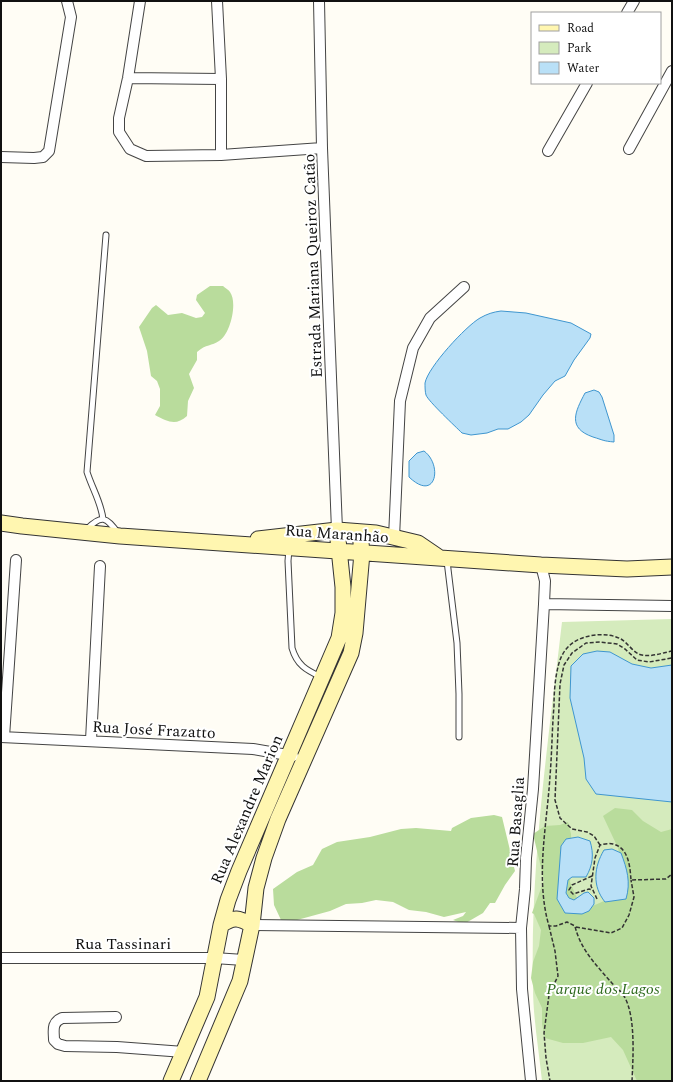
<svg xmlns="http://www.w3.org/2000/svg" width="673" height="1082" font-family="Spectral,serif">
  <style>
    .green { fill: #d5ebbd }
    .forest { fill: #b9dc9c }
    .water { fill: #b9e0f7; stroke: #3f96cf }
    .lines { fill: none; stroke-linecap: round; stroke-linejoin: round }
    .lane-casing { stroke: #444; stroke-width: 7 }
    .street-casing { stroke: #444; stroke-width: 12 }
    .secondary-casing { stroke: #333; stroke-width: 17 }
    .path { stroke: #333; stroke-width: 1.5; stroke-dasharray: 4 2; stroke-linecap: butt }
    .lane { stroke: #fff; stroke-width: 5 }
    .street { stroke: #fff; stroke-width: 10 }
    .secondary { stroke: #fff6b0; stroke-width: 15 }
    .labels { text-anchor: middle; stroke-width: 4; stroke-linejoin: round; paint-order: stroke }
    .street-label { font-size: 16px; fill: #111; stroke: #fff }
    .park-label { font-size: 16px; font-style: italic; fill: #2f6b1f; stroke: #fff }
  </style>
  <rect width="100%" height="100%" fill="#fffdf5"/>
  <!-- green -->
  <path class="green" d="M672 619V1081H542C539 1051 533 1018 533 987 530 865 548 743 562 622Z"/>
  <!-- forest -->
  <path class="forest" d="M210 286H223C225 288 229 290 230 292 238 303 230 335 219 341 212 346 206 344 197 352V360L189 374 194 388 188 401 187 416C176 426 168 422 155 415L160 406V389L157 381 151 376 147 351 139 327 152 308 156 305 168 315 182 313 196 318 202 317 205 313 196 300 197 295Z
    M615 808 632 810 643 821 661 832 672 829V1081H637L623 1050 611 1037 583 1043H563L545 1038 542 1024V1008L535 993 531 978 533 962 539 946 541 930 534 914 532 913 544 880 533 834 545 826 560 825 568 822 571 834 572 865 570 882 577 898 588 908 620 894 625 879 618 848 603 816Z
    M494 815 502 817 515 871 505 885 495 903H490L483 913 464 924 453 920 463 916 466 912 444 917 426 912 409 910 393 902 376 900 362 903 346 904 330 911 297 920H281L274 905 273 889 297 872 313 865 322 849 337 842 370 837 401 829 416 828 451 831 452 828 471 818Z"/>
  <!-- water -->
  <path class="water" d="M501 311 526 313 571 323 591 334 590 338 574 360 565 376 555 381 543 395 529 415 521 422 508 429H498L487 433 471 435 462 433C456 427 428 401 426 395 425 392 425 386 425 383 428 367 466 326 480 318 487 314 493 312 501 311Z
    M594 390 599 392 602 397 614 435V442C603 441 603 440 593 437 567 428 575 412 585 393Z
    M424 451C443 465 436 503 409 477V461L417 453Z
    M597 651 610 652 632 664 651 668 672 665V802L596 794 586 779 584 758 570 698 571 666 583 654Z
    M578 837 590 841C594 854 593 865 586 877H572L568 880 566 893 569 898 574 900 584 893 588 892 594 898V904L589 911 582 914 565 913 557 899 561 846 566 839Z
    M612 849 621 853C627 869 631 882 626 899L605 902C592 886 594 867 604 850Z"/>
  <g class="lines">
    <defs>
      <path id="lane" d="M103 519C101 502 92 488 87 472L106 235
        M87 529C102 514 106 517 118 533
        M289 549 288 561 292 648C297 665 306 670 321 677
        M447 561 457 643 459 694V737"/>
      <path id="street" d="M140 1 128 78 119 118V132L130 149 146 156 221 155 322 148
        M217 1 221 79V155
        M319 1 322 148 337 530
        M627 13 634 1
        M128 78 221 79
        M629 149 672 71
        M548 151 587 83
        M1 157 34 158 43 157 49 151 71 17 67 1
        M394 538 400 401 413 348 430 318 464 287
        M544 604 672 606
        M1 737 253 749 293 756
        M4 737 16 560
        M91 740 100 566
        M252 925 521 928
        M1 958H214L244 960
        M116 1017 62 1018C51 1023 54 1031 54 1040L58 1044 65 1046 117 1047 184 1052
        M531 1081 522 989 521 928 525 889 526 858 533 789 544 604 545 581 541 565"/>
      <path id="secondary" d="M1 523 22 526 120 536 541 565 627 569 672 567
        M258 539 337 530 376 533 418 543 440 558
        M221 925C234 916 239 918 252 925
        M171 1081 207 997 221 925 228 900 239 871 339 638 343 613V587L337 530
        M198 1081 240 981 252 925 256 888 264 858 278 819 351 653 355 633 362 553 360 532"/>
    </defs>
    <!-- lane casing -->
    <use href="#lane" class="lane-casing"/>
    <!-- street casing -->
    <use href="#street" class="street-casing"/>
    <!-- secondary casing -->
    <use href="#secondary" class="secondary-casing"/>
    <!-- path -->
    <path class="path" d="M600 845 594 836 587 832 572 829 560 818 555 800 560 684 564 665 572 653 586 643 600 642 617 644 625 649 637 660 649 662 672 658
      M592 876 572 885 569 890 573 894 589 889 592 890
      M597 899 591 886 595 858 600 845C604 844 609 843 613 844 629 848 630 867 631 880L666 879 672 874
      M549 926 555 951 558 976 549 995 544 1033 546 1058 550 1081
      M576 927 611 933 622 928 629 915 634 897 631 880
      M632 1081C633 1058 636 1016 624 996 621 991 615 987 611 982 597 966 580 949 575 926L567 922 556 926H549C535 878 547 825 550 776 552 752 552 729 554 706 554 693 555 679 558 667 560 657 565 648 574 642 586 634 608 632 621 639 628 643 634 654 642 655 652 657 662 653 672 651"/>
    <!-- lane -->
    <use href="#lane" class="lane"/>
    <!-- street -->
    <use href="#street" class="street"/>
    <!-- secondary -->
    <use href="#secondary" class="secondary"/>
  </g>
  <g class="labels">
    <!-- street labels -->
    <g class="street-label">
      <text transform="translate(312 266) rotate(-92)" y="6">Estrada Mariana Queiroz Catão</text>
      <text transform="translate(337 533) rotate(4)" y="6">Rua Maranhão</text>
      <text transform="translate(154 729) rotate(3)" y="6">Rua José Frazatto</text>
      <text transform="translate(246 809) rotate(-67)" y="6">Rua Alexandre Marion</text>
      <text transform="translate(515 822) rotate(-86)" y="6">Rua Basaglia</text>
      <text x="123" y="949">Rua Tassinari</text>
    </g>
    <!-- park labels -->
    <g class="park-label">
      <text x="603" y="994">Parque dos Lagos</text>
    </g>
  </g>
  <!-- border -->
  <rect width="673" height="1082" fill="none" stroke="#111111" stroke-width="4"/>
  <!-- legend -->
  <rect x="531" y="12" width="130" height="72" fill="#ffffff" stroke="#a0a0a0"/>
  <rect x="539" y="25" width="20" height="6" fill="#fff6b0" stroke="#a0a0a0"/>
  <text x="567" y="32" font-size="12" fill="#111111">Road</text>
  <rect x="539" y="42" width="20" height="12" fill="#d5ebbd" stroke="#a0a0a0"/>
  <text x="567" y="52" font-size="12" fill="#111111">Park</text>
  <rect x="539" y="62" width="20" height="12" fill="#b9e0f7" stroke="#a0a0a0"/>
  <text x="567" y="72" font-size="12" fill="#111111">Water</text>
</svg>
